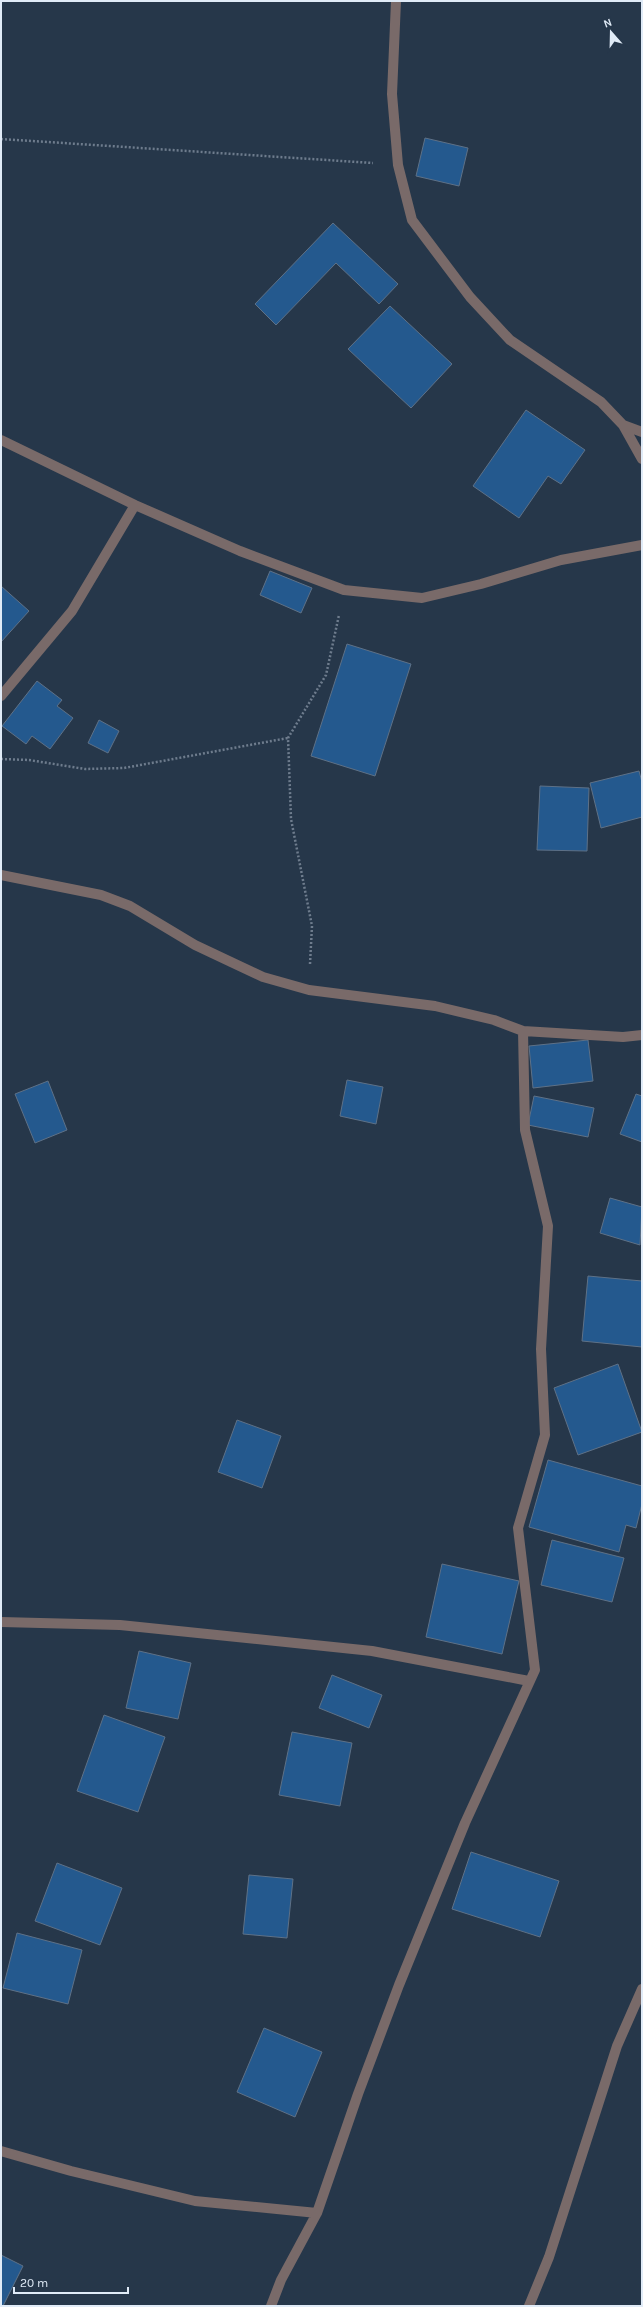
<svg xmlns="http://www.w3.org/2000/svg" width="643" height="2307" font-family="Karla,sans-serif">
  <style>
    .building { fill: #24598e; stroke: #5e7187 }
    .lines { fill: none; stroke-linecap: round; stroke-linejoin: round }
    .path { stroke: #6e7c8d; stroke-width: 2.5; stroke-dasharray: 2 2; stroke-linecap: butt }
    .minor { stroke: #796a69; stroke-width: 10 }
  </style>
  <rect width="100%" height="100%" fill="#26374a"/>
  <!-- building -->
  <path class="building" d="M425 138 468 148 459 186 416 176Z
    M333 223 398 284 379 304 336 263 276 325 255 304Z
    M390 306 452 364 411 408 348 349Z
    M526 410 585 450 561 484 548 476 519 518 473 486Z
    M270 571 312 588 301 613 260 595Z
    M1 586 29 611 1 642Z
    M347 644 411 664 375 776 311 756Z
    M37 681 62 700 57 706 73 718 50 749 32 736 26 744 2 726Z
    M99 720 119 731 108 753 88 743Z
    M639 771 642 782V817L601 828 590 783Z
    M540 786 589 788 587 851 537 850Z
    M588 1040 593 1081 533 1088 529 1046Z
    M347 1080 383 1087 376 1124 340 1116Z
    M48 1081 67 1130 35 1143 15 1094Z
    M636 1094 642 1096V1142L620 1134Z
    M534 1096 594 1108 588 1137 528 1125Z
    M610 1198 642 1207 640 1245 600 1233Z
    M588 1276 642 1281V1347L582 1341Z
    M618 1364 642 1432 578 1455 554 1388Z
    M237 1420 281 1436 262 1488 218 1472Z
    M548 1460 642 1486V1504L636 1528 626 1525 619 1552 529 1527Z
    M552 1540 624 1558 612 1602 541 1585Z
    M442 1564 519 1581 502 1654 426 1637Z
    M139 1651 191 1663 178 1719 126 1708Z
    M332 1675 382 1695 369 1728 319 1708Z
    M104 1715 165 1737 138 1812 77 1791Z
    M292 1732 352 1743 340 1806 279 1795Z
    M471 1852 559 1881 540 1937 452 1909Z
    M57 1863 122 1888 100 1945 35 1921Z
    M249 1875 293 1879 287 1938 243 1934Z
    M17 1933 82 1950 68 2004 3 1988Z
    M264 2028 322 2052 295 2117 237 2092Z
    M1 2255 23 2266 3 2306H1Z"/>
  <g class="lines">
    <!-- path -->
    <path class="path" d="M1 139 373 163
      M1 759 29 760 85 769 124 768 288 738
      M310 964 312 926 291 819 288 738 326 675 339 615"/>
    <!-- minor -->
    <path class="minor" d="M396 1 392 94 398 165 412 220 470 297 510 340 601 402 623 425 642 459
      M623 425 642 432
      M1 440 135 505 240 551 344 590 422 598 481 584 561 560 642 545
      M1 696 72 611 135 505
      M1 875 101 895 130 906 195 945 231 962 263 977 309 990 435 1006 494 1020 523 1031 623 1037 642 1035
      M1 1622 120 1625 372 1651 529 1681
      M1 2151 71 2171 195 2201 317 2213
      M271 2306 281 2280 317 2213 358 2094 399 1985 465 1823 535 1670 518 1528 545 1435 541 1349 548 1226 525 1130 523 1031
      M529 2306 549 2257 617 2046 642 1989"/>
  </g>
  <!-- border -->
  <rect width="643" height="2307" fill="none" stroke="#e0ebf7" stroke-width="4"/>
  <!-- north arrow -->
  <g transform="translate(611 32) rotate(340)" stroke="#26374a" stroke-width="3" paint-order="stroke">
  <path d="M0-3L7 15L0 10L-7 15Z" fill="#e0ebf7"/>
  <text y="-6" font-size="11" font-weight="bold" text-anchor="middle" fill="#e0ebf7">N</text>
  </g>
  <!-- scale -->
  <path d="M14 2287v6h114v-6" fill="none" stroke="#e0ebf7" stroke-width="2"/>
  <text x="20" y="2287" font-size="12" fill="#e0ebf7" stroke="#26374a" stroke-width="3" paint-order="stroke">20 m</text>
</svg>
